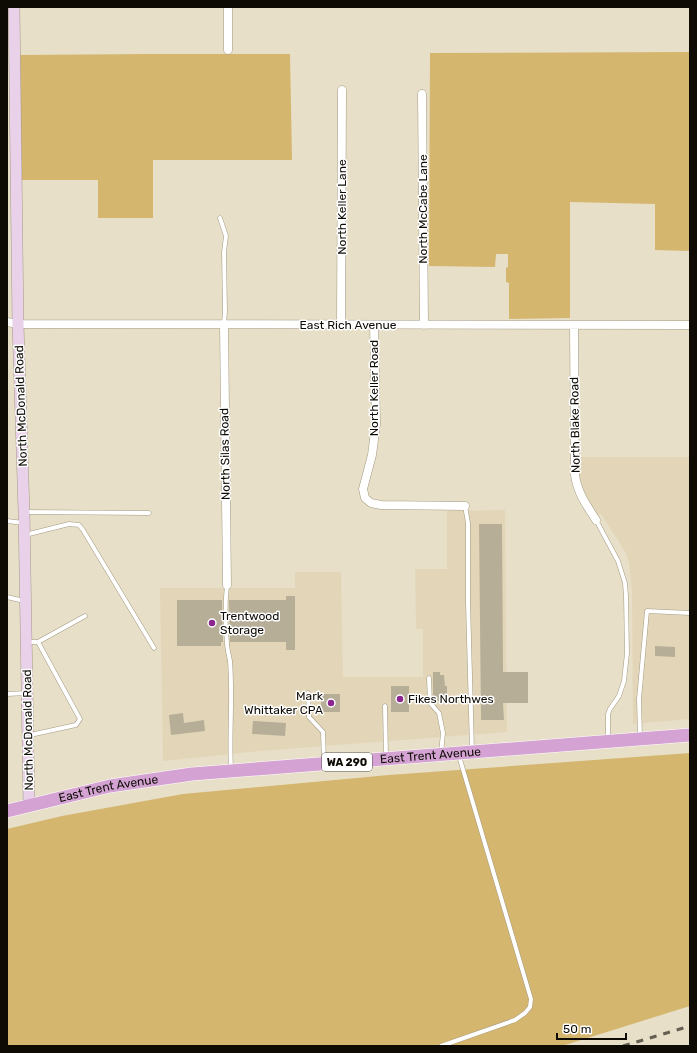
<svg xmlns="http://www.w3.org/2000/svg" width="697" height="1053" font-family="Rubik,sans-serif">
  <style>
    .built { fill: #e3d6b8 }
    .green { fill: #d4b66e }
    .building { fill: #b7ae98 }
    .lines { fill: none; stroke-linecap: round; stroke-linejoin: round }
    .lane-casing { stroke: #a39a84; stroke-width: 5 }
    .street-casing { stroke: #a39a84; stroke-width: 9 }
    .secondary-casing { stroke: #a39a84; stroke-width: 12 }
    .primary-casing { stroke: #fff; stroke-width: 14 }
    .lane { stroke: #fff; stroke-width: 4 }
    .street { stroke: #fff; stroke-width: 8 }
    .secondary { stroke: #e9d1ea; stroke-width: 11 }
    .primary { stroke: #d4a3d4; stroke-width: 13 }
    .rail { stroke: #645f51; stroke-width: 3; stroke-dasharray: 7 7; stroke-linecap: butt }
    .poi-dot { fill: #8a268e; stroke: #fff; stroke-width: 1.5 }
    .labels { text-anchor: middle; stroke-width: 3; stroke-linejoin: round; paint-order: stroke }
    .shield { fill: #fff; stroke: #56544f; stroke-width: 1 }
    .shield-label { font-size: 11px; font-weight: bold; fill: #0e0b04 }
    .street-label { font-size: 12px; fill: #0e0b04; stroke: #fff }
    .poi-label { font-size: 12px; fill: #0e0b04; stroke: #fff; text-anchor: start }
  </style>
  <rect width="100%" height="100%" fill="#e8dfc8"/>
  <!-- built -->
  <path class="built" d="M578 457H690V719L633 724 632 591 629 563 626 553 601 514 597 516 579 484Z
    M505 510 507 732 260 751 163 761 160 588H295V572H341L343 677H423V629H416L415 569H447V511Z"/>
  <!-- green -->
  <path class="green" d="M690 52V251L655 250V204L570 202V318L509 319V283L506 282V268L508 267V254H496L495 267 429 266 430 53Z
    M151 54H290L292 160H153V218H98V180H20L18 55Z
    M690 753V1006L562 1046H7V829L62 816 183 794 389 775Z"/>
  <!-- building -->
  <path class="building" d="M479 524H502L503 672H528V703H503L504 720H481Z
    M286 596H295V650H286V642H230L229 600H286Z
    M177 600H222L223 642H221V646H177Z
    M655 646 675 647V657L655 656Z
    M433 672H440V675H444L445 686H447V701H433Z
    M391 686H409V712H391Z
    M321 694H340V712H321Z
    M183 713 184 723 204 720 205 731 171 735 169 715Z
    M253 721 286 723 285 736 252 734Z"/>
  <g class="lines">
    <defs>
      <path id="lane" d="M220 218 226 236 224 252 225 311 224 324
        M465 506 468 523V602L472 750
        M25 512 149 513
        M596 520 618 561 625 583 626 596 627 653 624 681 619 696 610 709 608 714V740
        M7 521 24 523
        M25 535 69 524 79 525 83 530 154 648
        M227 585C225 604 225 624 227 643 227 649 229 655 230 661 233 697 229 733 231 769
        M7 597 24 601
        M27 642H38L80 719 76 725 30 735
        M38 642 85 616
        M429 678 430 703 439 713 443 733 441 753
        M308 693 309 717 323 732 324 761
        M7 694 27 693
        M385 706 386 757
        M640 737 639 699 647 611 690 613
        M441 1046 515 1020 525 1013 530 1007 531 999 459 756"/>
      <path id="street" d="M228 7V50
        M422 94 424 325
        M7 322 18 324 690 325
        M224 324 227 585
        M341 325 342 90
        M374 325 376 424 372 455 363 489 365 498 371 503 381 505 465 506
        M574 325 575 475C577 492 587 506 596 520"/>
      <path id="secondary" d="M14 7 18 324 24 512 29 805"/>
      <g id="primary">
        <path id="s1" d="M7 811 110 786 192 774 690 735"/>
      </g>
    </defs>
    <!-- lane casing -->
    <use href="#lane" class="lane-casing"/>
    <!-- street casing -->
    <use href="#street" class="street-casing"/>
    <!-- secondary casing -->
    <use href="#secondary" class="secondary-casing"/>
    <!-- primary casing -->
    <use href="#primary" class="primary-casing"/>
    <!-- lane -->
    <use href="#lane" class="lane"/>
    <!-- street -->
    <use href="#street" class="street"/>
    <!-- secondary -->
    <use href="#secondary" class="secondary"/>
    <!-- primary -->
    <use href="#primary" class="primary"/>
    <!-- rail -->
    <path class="rail" d="M623 1046 690 1026"/>
  </g>
  <!-- markers -->
  <g class="poi-dot">
    <circle cx="212" cy="623" r="4"/>
    <circle cx="400" cy="699" r="4"/>
    <circle cx="331" cy="703" r="4"/>
  </g>
  <g class="labels">
    <!-- shield labels -->
    <rect class="shield" x="322" y="753" width="50" height="18" rx="3"/>
    <g class="shield-label">
      <text x="347" y="766">WA 290</text>
    </g>
    <!-- street labels -->
    <g class="street-label">
      <text transform="translate(342 207) rotate(-90)" y="4">North Keller Lane</text>
      <text transform="translate(423 209) rotate(-90)" y="4">North McCabe Lane</text>
      <text x="348" y="329">East Rich Avenue</text>
      <text transform="translate(374 388) rotate(-90)" y="4">North Keller Road</text>
      <text transform="translate(21 406) rotate(-92)" y="4">North McDonald Road</text>
      <text transform="translate(575 425) rotate(-91)" y="4">North Blake Road</text>
      <text transform="translate(225 454) rotate(-91)" y="4">North Silas Road</text>
      <text transform="translate(28 730) rotate(-91)" y="4">North McDonald Road</text>
      <text dy="4" stroke="none"><textPath href="#s1" startOffset="428">East Trent Avenue</textPath></text>
      <text dy="4" stroke="none"><textPath href="#s1" startOffset="104">East Trent Avenue</textPath></text>
    </g>
    <!-- poi labels -->
    <g class="poi-label">
      <text x="220" y="620">Trentwood<tspan x="220" dy="14">Storage</tspan></text>
      <text x="323" y="700" text-anchor="end">Mark<tspan x="323" dy="14">Whittaker CPA</tspan></text>
      <text x="408" y="703">Fikes Northwes</text>
    </g>
  </g>
  <!-- border -->
  <rect width="697" height="1053" fill="none" stroke="#0e0b04" stroke-width="16"/>
  <!-- scale -->
  <path d="M557 1033v6h69v-6" fill="none" stroke="#0e0b04" stroke-width="2"/>
  <text x="563" y="1033" font-size="12" fill="#0e0b04" stroke="#ffffff" stroke-width="3" paint-order="stroke">50 m</text>
</svg>
